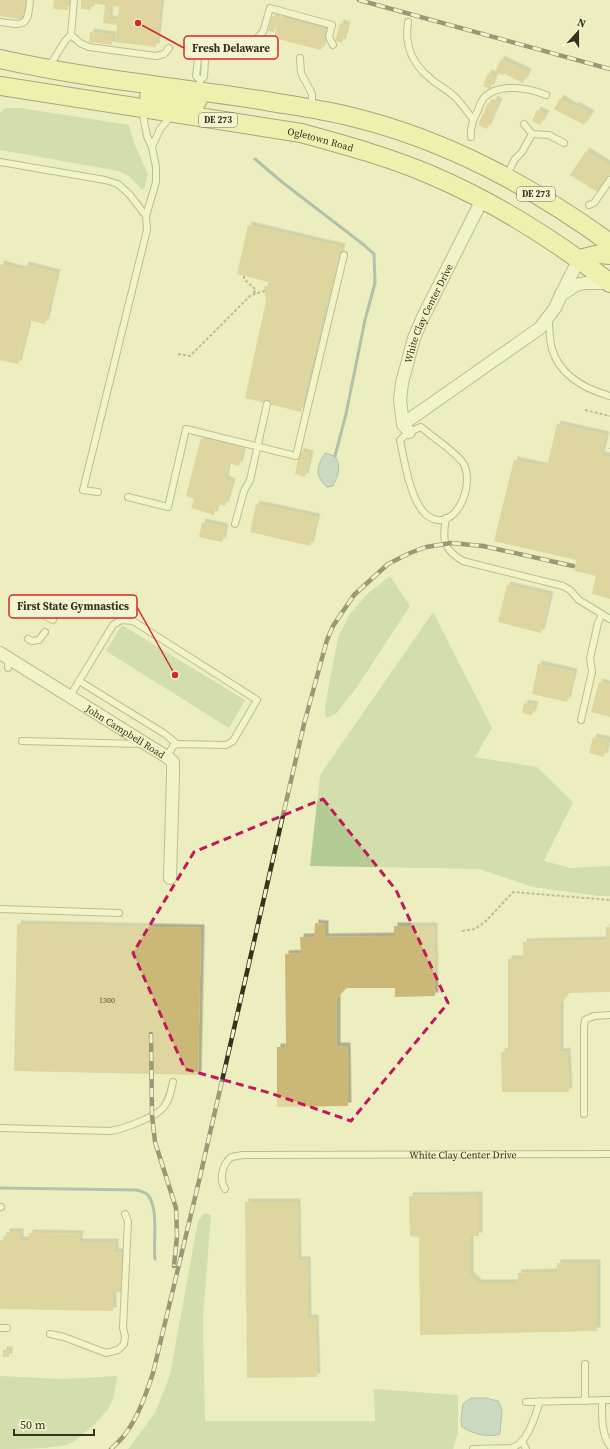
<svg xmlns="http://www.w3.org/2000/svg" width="610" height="1449" font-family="'Source Serif 4',serif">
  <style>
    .green { fill: #b2cc94 }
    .water { fill: #a3bfc0; stroke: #6a8a8e }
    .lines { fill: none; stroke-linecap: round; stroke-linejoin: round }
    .stream { stroke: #6a8a8e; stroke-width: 3 }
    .building { fill: #ccb876; fill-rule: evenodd; filter: url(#shadow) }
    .lane-casing { stroke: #878258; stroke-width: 8 }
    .street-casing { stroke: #878258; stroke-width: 14 }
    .primary-casing { stroke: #554d2d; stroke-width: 20 }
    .path { stroke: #878258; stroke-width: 2; stroke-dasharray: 3 2; stroke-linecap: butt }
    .lane { stroke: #f7f9d3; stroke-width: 6 }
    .street { stroke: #f7f9d3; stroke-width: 12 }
    .primary { stroke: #eff297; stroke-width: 18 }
    .rail-casing { stroke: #37321d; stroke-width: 4.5 }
    .rail { stroke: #f3f5d0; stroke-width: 3; stroke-dasharray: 9; stroke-linecap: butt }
    .marked { fill: none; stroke: #c2185b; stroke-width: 3; stroke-dasharray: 8 5; stroke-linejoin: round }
    .labels { text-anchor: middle; stroke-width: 3.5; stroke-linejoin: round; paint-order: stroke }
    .number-label { font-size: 8px; fill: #5c5433 }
    .shield { fill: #f3f5d0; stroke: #6f6c53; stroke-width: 1 }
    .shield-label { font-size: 9px; font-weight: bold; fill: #37321d }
    .street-label { font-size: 10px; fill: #37321d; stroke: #f3f5d0 }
    .leader { fill: none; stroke: #d62828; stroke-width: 1.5 }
    .callout-dot { fill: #d62828; stroke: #f3f5d0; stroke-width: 1.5 }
    .callout { fill: #f3f5d0; stroke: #d62828; stroke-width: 1.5 }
    .callout-label { font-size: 11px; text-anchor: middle; font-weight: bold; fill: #37321d }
  </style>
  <defs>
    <filter id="shadow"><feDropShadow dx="3.5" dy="-3.5" stdDeviation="0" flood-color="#0004"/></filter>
  </defs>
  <rect width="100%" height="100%" fill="#eceec0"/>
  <!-- green -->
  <path class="green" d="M5 108H21L129 125 134 143 148 174 145 187 142 190 129 176 119 171 0 150V113Z
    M390 576 410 606 357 687 336 714 326 718 325 705 338 638 350 614 366 595Z
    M433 612 492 728 475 757 537 767 573 802 544 861 571 868 610 866V896H599L533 887 479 869 310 866 320 775Z
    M122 625 245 700 229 728 106 651Z
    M204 1213 211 1215 203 1318 205 1421H375L374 1389 458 1395V1433L453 1449H128L155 1413 170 1375 198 1221Z
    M0 1376 63 1379 117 1376C116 1387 114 1400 108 1409 103 1417 76 1443 67 1445 46 1449 22 1449 0 1449Z"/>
  <!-- water -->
  <path class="water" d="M325 453 335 456C342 466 338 476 333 486L327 487C314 476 317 466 325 453Z
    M471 1398H486L498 1401 502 1409 500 1434C488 1438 473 1434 462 1427L461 1420 463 1404Z"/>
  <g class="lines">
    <!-- stream -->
    <path class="stream" d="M255 159 282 182 364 245 374 254 375 283 365 320 346 414 335 456
      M0 1188 137 1190C141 1191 145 1192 148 1195 159 1209 153 1241 155 1259"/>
  </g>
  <!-- building -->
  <path class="building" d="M0 0H27L25 20 0 16Z
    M54 0H68V10L53 9Z
    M81 0H92L91 10 81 9Z
    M95 0H161L156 47 115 42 117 25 103 23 105 5 95 4ZM110 5 119 7 118 20 109 19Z
    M272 16 278 17 274 32 268 31Z
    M279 17 327 30 321 50 274 38Z
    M340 23 347 25 342 43 335 41Z
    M90 32 113 35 112 45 89 42Z
    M501 59 528 72 523 83 505 74 502 75 495 72Z
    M488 73 495 76 490 89 483 86Z
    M560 98 574 107 575 105 591 114 584 125 554 109Z
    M494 99 499 102 487 129 478 125 488 103 492 104Z
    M537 110 546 114 540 125 532 121Z
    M586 151 610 166V173L597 192 570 175Z
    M248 225 342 247 330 298 327 297 301 412 245 398 266 301 264 286H271L272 283 237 274Z
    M0 264 24 270 25 265 57 273 45 324 29 320 18 364 0 360Z
    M557 424 606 435 601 455 610 457V599L592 594 596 576 574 571 576 560 494 541 514 460 547 467Z
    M201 438 243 448 239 466 228 463 225 479 232 482 225 506 217 504 214 515 191 508 194 499 186 496Z
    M300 451 310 454 305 477 295 474Z
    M256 504 317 517 310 546 250 532Z
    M202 522 225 527 222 542 199 537Z
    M507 585 550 595 541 633 498 622Z
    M538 664 574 672 567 702 532 694Z
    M599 682 610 685V717L591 712Z
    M524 703 535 705 532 715 522 713Z
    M593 737 608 740 604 757 589 753Z
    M315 923 325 924V937L394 936V926H434L435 996 395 997V988H346L337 998V1046H347L348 1106 277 1107V1047H286L285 954 301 953 300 937H314Z
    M17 924 201 928 198 1075 14 1071Z
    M606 927H610V992L569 993 560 1004V1052L567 1051 569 1092H502L501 1052 508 1051V959H523V942L606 940Z
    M479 1195V1236H470V1275L478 1283H518V1273L557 1272V1263H597V1331L420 1335 419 1237 410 1236 409 1196Z
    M245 1202H297L298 1260H307L308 1318H315L317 1377 247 1378Z
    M6 1232H20V1240H29V1233L80 1234 79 1242H115V1252H122V1292H113V1311L0 1309V1240H6Z
    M3 1350H9V1357H3Z"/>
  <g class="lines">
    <defs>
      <g id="lane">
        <path d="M0 22C25 26 28 26 30 0"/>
        <path d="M408 22C404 46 412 64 431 79 439 86 448 90 456 98 462 104 467 112 473 119"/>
        <path d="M71 35 80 43 89 47 156 56 164 54 169 48"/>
        <path d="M255 51 258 37 263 32 270 8 332 25 329 37 333 45"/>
        <path d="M199 52 205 60 204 77 200 80V91"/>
        <path d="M300 58 301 73 312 94V107"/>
        <path d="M49 67 65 41 71 35 74 0"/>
        <path d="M200 80 196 76 198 59 202 55"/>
        <path d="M142 110 147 136 152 147 156 167V182L146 216"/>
        <path d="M524 124 532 134"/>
        <path d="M471 137C470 127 473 119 478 110 479 107 481 102 483 99 497 82 529 88 546 95"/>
        <path d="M152 147 160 129 171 116"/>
        <path d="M0 162 105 180 118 184 130 195 146 216 147 230 83 490 98 492"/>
        <path d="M510 169 515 159 522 152 532 134 549 135 564 143"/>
        <path d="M589 205 594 203 610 180"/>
        <path d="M548 318C550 328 549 339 552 349 560 376 585 389 610 396"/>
        <path d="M421 427C432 437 456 452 463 463 476 484 455 535 428 516 411 505 404 459 400 440L409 432Z"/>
        <path d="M128 497 168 507 186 429 296 456 344 255"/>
        <path d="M446 518C442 541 443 549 463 561L563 586 570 590 579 600 610 619"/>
        <path d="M235 524 244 491 250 480 267 404"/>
        <path d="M43 615 53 620"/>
        <path d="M28 639 32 641 39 640 45 632"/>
        <path d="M8 658V668"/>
        <path d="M79 681 165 734 177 744"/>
        <path d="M70 696 113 625 121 620 133 621 257 700 233 741 226 745 177 744 173 746 167 757"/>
        <path d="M581 720 592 672 590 658 598 623 602 614"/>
        <path d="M22 741 142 744"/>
        <path d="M0 909 119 913"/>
        <path d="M584 1114V1027L585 1020 594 1016 610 1015"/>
        <path d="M0 1128 110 1131C123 1129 153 1118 162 1109 169 1102 171 1091 173 1082"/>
        <path id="s1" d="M225 1189C219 1179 222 1166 230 1158 233 1156 239 1156 243 1155L610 1154"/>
        <path d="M0 1207H1"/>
        <path d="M0 1328H7"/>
        <path d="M50 1334 64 1337 106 1353 118 1350 124 1344 125 1336 123 1328 128 1221 125 1214"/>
        <path d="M602 1400C602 1415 601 1434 610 1446"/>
        <path d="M585 1401V1364"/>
        <path d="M526 1402 610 1400"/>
        <path d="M522 1441 526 1449"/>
        <path d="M473 1449C485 1448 500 1449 511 1448 528 1444 535 1416 540 1401"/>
      </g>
      <g id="street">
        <path d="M579 259 561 295 576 285 585 283H610"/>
        <path d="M403 424 540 328 555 308 561 295"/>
        <path id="s2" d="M409 432 403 424 400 400 402 383 414 338 423 317 482 200"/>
        <path id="s3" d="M0 653 167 757 173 762V776L170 878"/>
      </g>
      <g id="primary">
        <path d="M0 59C88 79 178 87 266 101 295 106 324 110 352 117 447 140 531 186 610 243"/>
        <path id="s4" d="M0 86 301 133C345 145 389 157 431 175 494 202 555 240 610 283"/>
        <path d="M149 96 187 102 196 103 199 97 200 91"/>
        <path d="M579 259 600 254 610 255"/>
      </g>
    </defs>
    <!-- lane casing -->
    <use href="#lane" class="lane-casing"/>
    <!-- street casing -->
    <use href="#street" class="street-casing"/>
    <!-- primary casing -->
    <use href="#primary" class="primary-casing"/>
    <!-- path -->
    <path class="path" d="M244 276V279L256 290 252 294
      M178 354 190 356 251 295 265 291
      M585 410 610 416
      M610 448V449
      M462 931 475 929 487 920 513 892 610 900"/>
    <!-- lane -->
    <use href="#lane" class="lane"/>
    <!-- street -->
    <use href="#street" class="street"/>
    <!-- primary -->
    <use href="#primary" class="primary"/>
    <defs>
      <path id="rail" d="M359 0 610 69
        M151 1034 152 1115 155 1142 176 1208 177 1236 174 1266
        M111 1449C116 1444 122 1439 126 1433 139 1415 146 1394 153 1373L199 1181 304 724 327 640 333 626 354 595 388 564 410 553 426 547 451 543 483 546 573 566"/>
    </defs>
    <!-- rail casing -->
    <use href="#rail" class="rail-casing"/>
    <!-- rail -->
    <use href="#rail" class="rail"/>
  </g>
  <!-- marked area -->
  <path d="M0 0H610V1449H0ZM323 799 396 890 448 1003 351 1121 270 1093 185 1069 133 953 194 852Z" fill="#eceec0" fill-opacity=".55" fill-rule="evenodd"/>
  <path class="marked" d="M323 799 396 890 448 1003 351 1121 270 1093 185 1069 133 953 194 852Z"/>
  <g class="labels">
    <!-- number labels -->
    <g class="number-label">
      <text x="107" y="1003">1300</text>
    </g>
    <!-- shield labels -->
    <g class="shield">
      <rect x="199" y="113" width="38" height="14" rx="3"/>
      <rect x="517" y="187" width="38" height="14" rx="3"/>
    </g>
    <g class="shield-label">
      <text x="218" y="123">DE 273</text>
      <text x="536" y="197">DE 273</text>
    </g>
    <!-- street labels -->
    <g class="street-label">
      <text dy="4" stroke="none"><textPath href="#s4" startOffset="325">Ogletown Road</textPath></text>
      <text dy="4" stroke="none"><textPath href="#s2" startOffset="126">White Clay Center Drive</textPath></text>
      <text dy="4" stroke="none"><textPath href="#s3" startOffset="148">John Campbell Road</textPath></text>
      <text dy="4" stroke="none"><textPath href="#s1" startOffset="267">White Clay Center Drive</textPath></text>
    </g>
  </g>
  <!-- callouts -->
  <path class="leader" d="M138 23L184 48M175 675L137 607"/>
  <g class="callout-dot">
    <circle cx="138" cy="23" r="4"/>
    <circle cx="175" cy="675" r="4"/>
  </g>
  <g class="callout">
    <rect x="184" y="36" width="94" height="23" rx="4"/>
    <rect x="9" y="595" width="128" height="23" rx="4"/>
  </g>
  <g class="callout-label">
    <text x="231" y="52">Fresh Delaware</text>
    <text x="73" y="610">First State Gymnastics</text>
  </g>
  <!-- north arrow -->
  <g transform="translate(578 32) rotate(21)" stroke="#f3f5d0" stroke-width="3" paint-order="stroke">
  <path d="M0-3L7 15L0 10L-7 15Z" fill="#37321d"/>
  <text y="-6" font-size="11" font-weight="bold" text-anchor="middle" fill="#37321d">N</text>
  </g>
  <!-- scale -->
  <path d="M14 1429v6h80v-6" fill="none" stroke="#37321d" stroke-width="2"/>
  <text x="20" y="1429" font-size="12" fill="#37321d" stroke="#f3f5d0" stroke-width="3" paint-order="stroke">50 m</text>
</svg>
